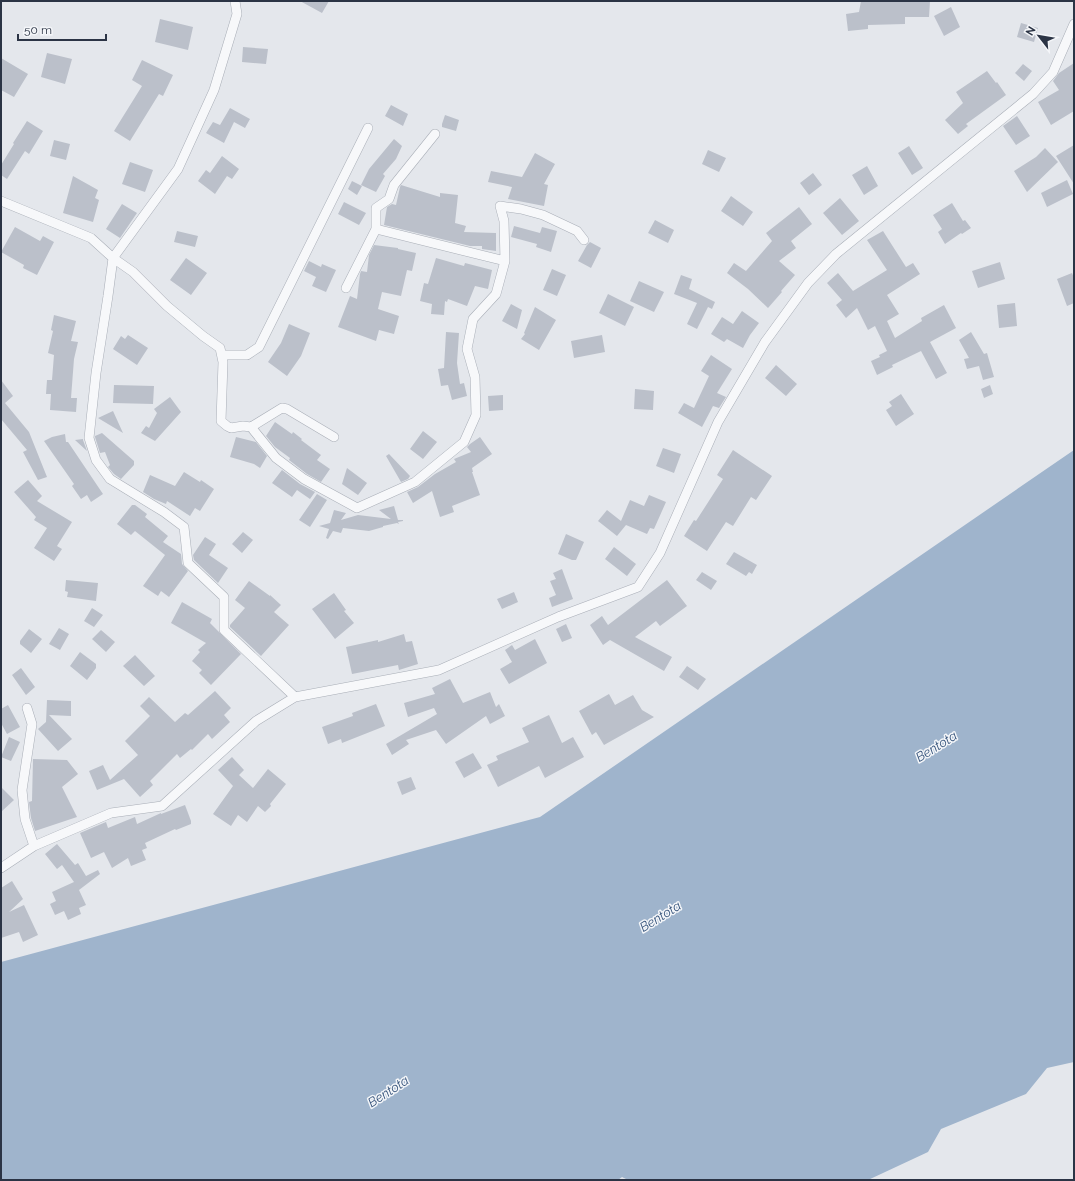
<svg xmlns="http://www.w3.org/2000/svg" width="1075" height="1181" font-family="Raleway,sans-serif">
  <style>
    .water { fill: #9fb4cc }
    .building { fill: #bbc0ca }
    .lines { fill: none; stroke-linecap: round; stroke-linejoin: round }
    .street-casing { stroke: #a9aeb7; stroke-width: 10 }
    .street { stroke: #f7f8fa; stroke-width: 9 }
    .labels { text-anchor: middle; stroke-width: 3; stroke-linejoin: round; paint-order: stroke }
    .water-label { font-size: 13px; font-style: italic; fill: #34527a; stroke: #f4f6f9 }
  </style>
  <rect width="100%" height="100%" fill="#e4e7ec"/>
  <!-- water -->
  <path class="water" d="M1074 450V1062L1047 1068 1026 1094 941 1129 928 1152 868 1180H628L622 1177 618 1180H1V962L540 817Z"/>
  <!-- building -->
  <path class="building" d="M300 1H329L322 13Z
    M861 1H930L929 17H905V24L868 25V29L848 31 846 14 859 12Z
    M951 7 960 27 944 36 934 16Z
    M160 19 193 27 188 50 155 42Z
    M1021 23 1038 28 1034 42 1017 37Z
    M243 47 268 49 266 64 242 62Z
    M47 53 72 59 65 84 41 77Z
    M1 58 28 74 14 97 1 90Z
    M142 60 173 75 163 96 159 94 130 141 114 131 142 86 132 80Z
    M1074 63V111L1051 125 1038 102 1059 90 1053 81 1059 73Z
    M1023 64 1032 71 1024 81 1015 73Z
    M987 71 996 83 997 82 1006 95 966 124 968 126 958 134 945 120 963 103 956 92Z
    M391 105 408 114 403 126 385 116Z
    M230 108 250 119 245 128 234 122 224 143 206 133 213 122 220 125Z
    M445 115 459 120 456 131 442 127V124Z
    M1017 116 1030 136 1016 145 1003 126Z
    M27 121 43 131 29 154 25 151 7 179 1 175V165L14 144 13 143Z
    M394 139 402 146 396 159 383 174 385 176 376 192 361 185 369 169Z
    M54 140 70 144 66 160 50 156Z
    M1074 145V184L1056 156Z
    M909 146 923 168 912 175 898 153Z
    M1045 148 1058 162 1027 192 1014 171 1036 157Z
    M708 150 726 158 719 172 702 164Z
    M535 153 555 164 544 184 548 185 544 206 508 199 512 187 488 182 491 171 522 177Z
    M222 156 239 169 232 179 227 176 215 194 198 181 206 170 210 173Z
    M130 162 153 170 145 192 122 184Z
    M867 166 878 186 864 195 852 175Z
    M813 173 822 185 809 195 800 183Z
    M73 176 98 190 95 198 99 200 93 222 63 213Z
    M1067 180 1073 194 1047 207 1041 193Z
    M352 181 362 186 357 195 348 189Z
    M401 185 440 197V193L458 195 455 223 466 226 464 232 496 233V251L482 249V246H470L384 225 387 207 392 204 396 205 400 187Z
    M731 196 753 212 743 226 721 211Z
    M840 198 859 221 842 235 823 213Z
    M344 202 366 213 359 225 338 214Z
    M952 203 963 221 965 220 971 228 962 234 961 233 945 244 938 232 942 229 933 215Z
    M122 204 137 213 120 238 106 229Z
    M799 207 812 224 791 241 796 248 779 261 795 275 781 291 782 292 768 308 748 289 727 273 734 263 746 271 772 241 766 233Z
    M655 220 674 230 668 243 648 233Z
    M514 226 540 233 542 227 557 231 551 252 536 247 537 244 511 237Z
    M15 227 40 241 43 236 54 242 37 275 23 268 24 265 1 252Z
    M177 231 198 236 195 247 174 242Z
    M883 231 906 267 913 263 920 274 887 295 899 314 887 321 895 338 922 321 921 318 944 305 956 328 930 342 947 373 936 379 921 351 892 365 893 367 877 375 871 361 880 357 879 355 887 351 875 326 868 330 857 308 846 318 836 305 842 300 827 283 838 273 853 291 887 270 867 240Z
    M590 242 601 248 591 268 578 261 587 245Z
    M374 245 398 248V249L416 253 412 271 407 270 401 296 382 292 378 309 399 316 394 334 379 330 376 341 338 327 350 296 357 299 360 274 361 271 367 272 369 255Z
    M186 258 207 273 191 295 170 280Z
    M436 258 464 266 465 263 492 270 488 289 475 286 467 306 448 299 447 302 445 301 444 315 431 314 432 304 420 301 424 283 428 284Z
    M309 261 321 267 322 264 336 270 326 292 312 286 316 277 304 271Z
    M1000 262 1005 279 978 288 972 271Z
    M552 269 566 275 557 296 543 290Z
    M1072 273 1074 278V303L1067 306 1057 279Z
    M681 275 692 279 689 289 715 302 712 309 708 307 697 329 687 324 697 303 674 294Z
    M639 281 664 292 654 312 630 301Z
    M608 294 634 307 625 326 599 313Z
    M1015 303 1017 326 999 328 997 305Z
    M511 304 522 310 517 329 502 321Z
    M535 307 556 320 539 350 521 339 525 334 524 333Z
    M742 311 759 323 750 335 743 348 727 339 724 342 711 334 722 317 733 324Z
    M54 315 76 321 71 341 78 342 74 359 71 398H77L76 412 50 410 51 394H46L47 380H52L54 355 48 353 53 331 51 330Z
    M289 324 310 333 301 356 287 376 268 362 281 343Z
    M446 332 459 333 457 363 460 384 464 383 467 396 452 400 448 385 441 386 438 369 444 368Z
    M971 332 984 354 987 353 994 377 983 380 979 366 967 369 964 359 969 358 959 340Z
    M128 335 148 348 137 365 113 349 121 336 125 339Z
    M602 335 605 352 574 358 571 341Z
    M711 355 732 369 717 393 726 397 719 408 713 406 702 427 678 413 684 403 694 408 709 376 701 371Z
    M776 365 797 384 786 396 765 378Z
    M1 380 13 396 5 403 29 432 47 477 38 480 23 452 27 450 1 419Z
    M114 385 154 386 153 404 113 403Z
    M990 385 993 394 984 398 981 389Z
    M635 389 654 391 653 410 634 409Z
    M901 394 914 414 896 426 886 410 892 406 889 402Z
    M503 395V410L489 411 488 396Z
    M170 397 181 412 155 441 141 433 146 426 149 428 157 413 154 409Z
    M113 411 123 433 98 418Z
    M275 422 292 434 293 432 302 439 301 440 321 455 317 460 330 469 321 482 307 474 289 460 290 458 275 447 266 436Z
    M423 431 437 442 423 459 410 449Z
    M102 433 134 461V465L121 479 114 474 108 467 110 465 105 452 100 453 95 437V436Z
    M65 434 66 442H68L103 494 91 502 87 495 81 499 72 486 74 484 44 441 52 437Z
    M236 437 256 442 267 456 260 468 254 464 230 457Z
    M480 437 492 454 472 468 473 472H472L480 495 452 506 454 512 440 517 432 491 413 503 407 492 418 487 435 474 456 462 454 459 471 452 467 447 470 444Z
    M83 439V440L87 451 75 440Z
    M663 448 681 454 674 473 656 466Z
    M733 450 772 476 756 500 751 497 733 526 726 522 707 551 684 536 694 520 696 521 723 479 717 475Z
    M389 454 410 476 408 479 401 482 386 456Z
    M347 468 367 483 358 495 342 484Z
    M282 470 300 484 315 492 310 499 297 490 292 497 272 483Z
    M184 472 200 482 201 480 214 489 200 511 195 508 190 516 167 501 166 504 154 499 143 492 150 475 175 486Z
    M28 480 42 496 37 501 72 522 57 546 62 549 54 561 34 548 47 528 34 520 36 517 14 492Z
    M317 494 327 500 310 527 299 520Z
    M649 495 666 502 654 529 650 528 647 534 626 525 617 536 598 521 607 510 621 521 630 500 644 506Z
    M132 505H135L147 514 145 517 168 536 163 542 181 554 182 564 188 571 169 597 161 591 158 596 143 586 165 555 135 531 131 535 117 524Z
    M394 506 398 520H403V521L398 522 399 524 397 523 383 526V527L369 531 343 528 341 533 333 531 328 539 326 538 329 529 319 526 330 523 334 510 346 513 341 520 358 515 391 519 379 510Z
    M243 532 253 540 242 553 232 544Z
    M566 534 584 542 576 560H572L558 554Z
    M205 537 216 544 209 555 228 568 218 583 194 560 193 555Z
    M614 547 636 564 627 576 605 559Z
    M734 552 757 565 752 574 749 572 746 576 726 564Z
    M562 569 573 599 552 607 549 598 556 595 550 581 556 579 553 573Z
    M702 572 717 581 711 590 696 580Z
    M66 580 98 583 96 601 67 597 68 592 65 591Z
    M667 580 687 606 660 626 656 621 635 637 672 657 664 671 610 640 603 645 590 625 602 616 608 625Z
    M249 581 270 596V595L281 605 274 612 289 625 261 656 230 627V625L245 608 235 600Z
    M514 592 518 602 502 609 497 599Z
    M334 593 346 610 344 611 354 623 335 639 312 609Z
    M182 602 212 619 210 623 241 654 211 685 199 673 202 670 192 661 200 652 198 650 206 643 171 623Z
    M92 608 103 615 94 627 84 621Z
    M566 624 572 638 562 642 556 629Z
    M59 628 69 634 60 650 49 644Z
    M29 629 42 639 31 653 20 644V641Z
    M101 630 115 642 106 652 92 639Z
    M404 634 406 642 412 641 418 664 399 670 398 665 352 674 346 647 378 640V642Z
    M535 639 547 663 509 684 500 669 512 662 505 650 512 645 515 650Z
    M80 652 96 664V668L87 680 70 666Z
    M135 655 155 676 144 686 123 666Z
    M687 666 706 679 698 690 679 677Z
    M21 668 35 687 26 695 12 675Z
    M450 679 463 703 490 692 496 707 499 704 505 716 490 724 486 716 446 744 436 730 406 740 409 744 392 755 386 744 437 714 434 708 408 717 404 703 435 694 432 688Z
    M215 691 231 708 224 715 230 722 212 739 208 734 192 750 191 749 180 758 177 754 150 781 153 785 140 797 124 779 97 790 89 771 103 765 110 780 138 755 125 741 150 716 140 706 149 697 175 722 185 713 188 715Z
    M609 694 615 705 633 695 642 710 654 717 604 745 596 732 592 735 579 711Z
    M47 700 71 701V716L49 715 72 739 58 751 38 729 46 722Z
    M376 704 385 726 342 743 341 739 328 744 322 727 353 716 352 713Z
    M8 705 20 727 7 734 1 723V709Z
    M549 715 562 743 573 737 584 757 545 778 539 766 498 787 487 765 498 760 496 756 529 742 522 728Z
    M9 737 20 742 11 761 1 757Z
    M473 753 482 768 464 778 455 762Z
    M232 757 244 770 239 775 253 788 268 769 286 784 270 804 271 806 265 812 258 806 247 822 238 815 231 826 213 814 233 786 218 770Z
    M33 759 67 760 78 774 62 787 77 817 35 831 31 818 29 802 32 801Z
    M411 777 416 789 402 795 397 782Z
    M1 787 14 800 1 812Z
    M185 805 191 821V824L176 830 175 829 145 843 147 848 142 850 146 860 131 866 128 858 112 868 104 852 91 858 80 833 106 822 108 828 135 817 137 824 161 813V814Z
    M57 844 75 865 78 863 86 876 98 870 100 874 79 890 86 905 79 908 81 914 68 920 64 911 55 915 50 904 56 901 52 892 74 882 62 865 57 869 45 854Z
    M12 881 23 899 9 912 24 905 38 935 23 942 19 932 1 938V888Z"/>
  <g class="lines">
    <defs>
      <path id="street" d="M235 1 237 14 214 90 178 169 113 258 133 272 167 306 203 336 220 348 223 362 221 421 227 426 231 428 243 426 251 427 282 408 287 409 334 437
        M1 201 91 238 113 258 108 296 96 373 89 438 96 460 110 479 164 512 184 527 188 563 224 597V630L295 697
        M505 261 504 221 500 206 521 209 543 215 577 231 584 240
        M346 288 376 229V208L389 199 394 185 435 134
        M222 355H247L259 347 368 128
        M251 427 276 458 304 479 357 508 415 482 464 442 476 415 475 377 467 349 473 319 496 294 505 261 376 229
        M27 708 32 724 22 790 25 819 34 846
        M1 868 34 846 111 813 162 806 256 721 295 697 439 670 558 617 638 587 660 553 718 422 765 342 808 283 836 254 1033 94 1053 72 1074 24"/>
    </defs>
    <!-- street casing -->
    <use href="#street" class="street-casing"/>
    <!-- street -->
    <use href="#street" class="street"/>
  </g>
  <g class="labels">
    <!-- water labels -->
    <g class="water-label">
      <text transform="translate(936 746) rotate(-32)" y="5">Bentota</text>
      <text transform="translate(660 916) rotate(-32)" y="5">Bentota</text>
      <text transform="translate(388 1091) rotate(-33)" y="5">Bentota</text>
    </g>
  </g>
  <!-- border -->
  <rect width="1075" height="1181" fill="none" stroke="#2b3445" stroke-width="4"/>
  <!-- north arrow -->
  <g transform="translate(1039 36) rotate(301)" stroke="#f4f6f9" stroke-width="3" paint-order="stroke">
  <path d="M0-3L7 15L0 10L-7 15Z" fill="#2b3445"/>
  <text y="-6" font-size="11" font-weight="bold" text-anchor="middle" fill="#2b3445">N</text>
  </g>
  <!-- scale -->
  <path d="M18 34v6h88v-6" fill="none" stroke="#2b3445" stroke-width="2"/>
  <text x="24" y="34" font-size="12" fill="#2b3445" stroke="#f4f6f9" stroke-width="3" paint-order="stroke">50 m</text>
</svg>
